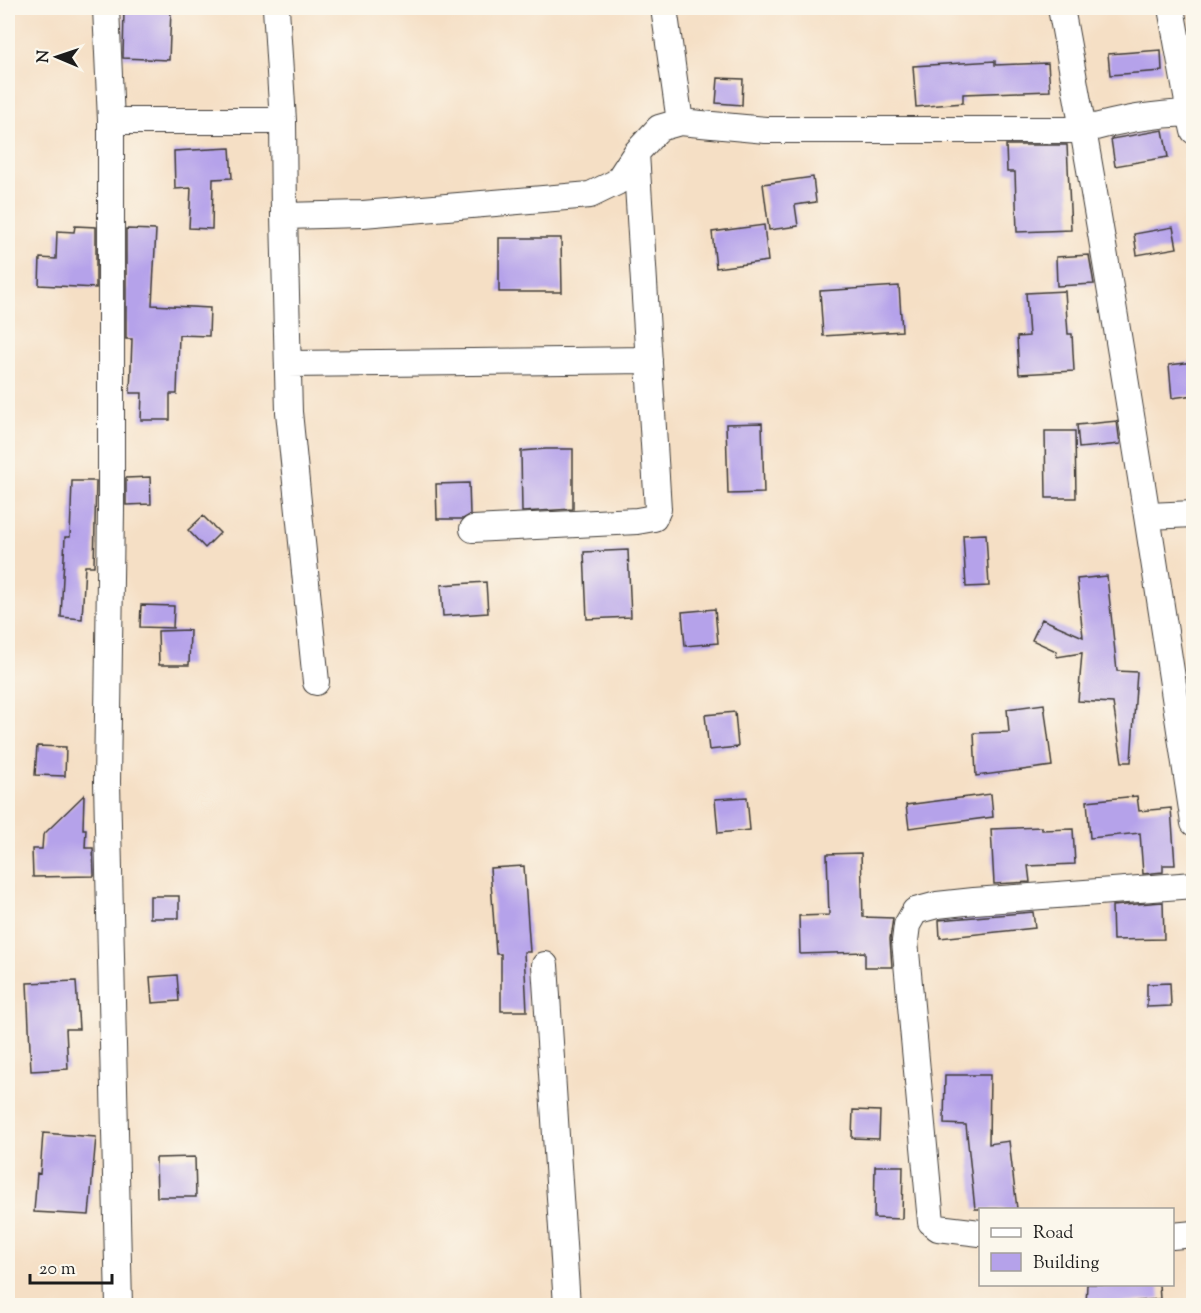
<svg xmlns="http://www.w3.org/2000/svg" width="1201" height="1313" font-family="'Sorts Mill Goudy',serif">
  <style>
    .building { fill: #b5a2ea }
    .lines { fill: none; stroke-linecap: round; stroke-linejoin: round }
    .street-casing { stroke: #3d3935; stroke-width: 28 }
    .street { stroke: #fff; stroke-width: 26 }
  </style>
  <rect width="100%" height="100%" fill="#fbf7ec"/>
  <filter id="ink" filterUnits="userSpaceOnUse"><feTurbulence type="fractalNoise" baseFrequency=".0167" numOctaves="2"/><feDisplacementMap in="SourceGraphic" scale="12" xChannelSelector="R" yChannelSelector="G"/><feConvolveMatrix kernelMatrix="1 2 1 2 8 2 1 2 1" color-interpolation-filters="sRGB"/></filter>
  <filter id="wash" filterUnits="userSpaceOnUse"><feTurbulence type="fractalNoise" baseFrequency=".008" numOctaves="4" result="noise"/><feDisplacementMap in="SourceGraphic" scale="24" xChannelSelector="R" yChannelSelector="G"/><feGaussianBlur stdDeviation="1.35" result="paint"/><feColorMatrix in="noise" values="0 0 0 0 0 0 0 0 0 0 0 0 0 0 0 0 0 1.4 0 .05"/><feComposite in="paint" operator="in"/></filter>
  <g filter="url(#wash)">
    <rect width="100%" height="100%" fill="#f5dfc5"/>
    <g id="blocks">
      <!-- building -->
      <path class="building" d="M124 8 171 10 169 60 123 58Z
        M1161 50 1162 71 1110 75 1108 54Z
        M995 61V65L1048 63 1050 91 963 94V103L916 107 913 66Z
        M718 78 743 79 742 105 716 103Z
        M1163 130 1168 157 1115 166 1111 139Z
        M1006 145H1067L1071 230 1017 232 1015 172H1007Z
        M230 148 232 178 213 179 212 229 189 228 191 188 175 189 174 151Z
        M813 177 816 202 795 205 798 226 769 230 763 184Z
        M764 225 768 261 716 268 712 232Z
        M75 226 96 227V288L39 285 40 258 56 259 57 231 74 232Z
        M1173 227 1177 248 1137 255 1134 234Z
        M126 229 156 230 152 305 210 308 209 336 179 335 177 394H170V420H141L142 393H130L132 339H126Z
        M499 238H561L562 292H499Z
        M1089 255 1094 284 1057 286 1056 257Z
        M899 286 902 331 823 336 820 291Z
        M1065 291 1068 334H1072L1074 371 1019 374 1017 337 1029 336 1026 293Z
        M1194 362V395L1172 398 1169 365Z
        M1117 421 1120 444 1079 448 1077 425Z
        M762 423 764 493 728 494 726 424Z
        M1045 431H1075L1076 498H1046Z
        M546 449H573V509L522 512 521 451Z
        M150 477 151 504 126 505V478Z
        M72 481H96L94 566H85L82 619 61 617 65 537H70Z
        M469 483 470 515 463 519H437L436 484Z
        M203 516 220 533 205 548 188 530Z
        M986 534 989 586 966 587 963 535Z
        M628 550 631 617 587 619 584 552Z
        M1107 576 1117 671 1137 672 1131 762H1122L1113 703 1078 701 1082 653 1057 657 1056 651 1032 640 1042 619 1083 637 1077 579Z
        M486 582 488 613 443 616 441 585Z
        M141 605 174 606 173 628 140 627Z
        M715 609 718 643 685 646 682 612Z
        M190 630 189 665H159L158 631Z
        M1044 704 1052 766 976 776 974 733 1009 732 1007 709Z
        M735 712 738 747 709 750 705 715Z
        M37 746 66 747 65 776 35 775Z
        M991 794 993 817 909 828 906 805Z
        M84 795 83 829H86L85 848H93L94 876 33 877 32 849H42L43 835Z
        M1137 796 1139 811 1171 808 1175 865H1163V872L1143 874 1140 833 1090 838 1087 801Z
        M747 797 750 830 718 833 715 799Z
        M1042 827V830L1073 829 1075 864 1028 866 1030 882 994 884 991 829Z
        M861 853 863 917 893 918 890 939 892 967H865V952L800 954 799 916 829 915 827 854Z
        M524 866 530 952H524L527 1011H501V954H496L490 868Z
        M150 896H179V918H150Z
        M1163 902 1164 939 1113 940 1112 906Z
        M1033 912 1035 928 940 938 939 920Z
        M177 975 179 1001 152 1003 150 977Z
        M76 981 79 1029H66L68 1069 31 1071 27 983Z
        M1170 983 1171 1006 1147 1007V984Z
        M945 1075H990L989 1144 1009 1141 1017 1209H975L966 1125 944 1124Z
        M853 1110 880 1111 879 1139 852 1138Z
        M43 1133 96 1137 89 1215 34 1212 37 1173 40 1174Z
        M195 1157 196 1197H157L156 1158Z
        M875 1166H903L902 1219 874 1218Z
        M1087 1284H1159L1160 1299 1105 1305H1086Z"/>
    </g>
  </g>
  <g filter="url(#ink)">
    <use href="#blocks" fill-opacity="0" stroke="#3d3935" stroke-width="1.5"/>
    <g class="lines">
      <defs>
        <path id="street" d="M106 8 111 121V510L107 782 119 1306
          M276 8 283 121 284 216 363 214 590 195 617 182 636 153 659 128 680 122 766 130H1084C1119 120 1153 114 1190 113L1194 131
          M664 8 680 122
          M1061 8C1111 278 1153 550 1194 823
          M1171 8 1190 113 1194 112
          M111 121H283
          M284 216 289 412 316 682
          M288 364 649 360
          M1148 516 1194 514
          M473 529 637 521 654 518 658 509 636 153
          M545 965 567 1306
          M980 1233 938 1228 931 1222 905 941 907 925 915 911 937 905 974 901 1194 885
          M1172 1236 1194 1234"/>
      </defs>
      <!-- street casing -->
      <use href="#street" class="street-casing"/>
      <!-- street -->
      <use href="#street" class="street"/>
    </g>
  </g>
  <!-- margin -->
  <rect width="1201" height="1313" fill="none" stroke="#fbf7ec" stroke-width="30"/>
  <!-- legend -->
  <rect x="979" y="1208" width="195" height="78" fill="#fbf7ec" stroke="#a29f99" stroke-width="1.5"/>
  <rect x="991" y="1228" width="30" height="9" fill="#ffffff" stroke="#a29f99" stroke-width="1.5"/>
  <text x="1033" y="1238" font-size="18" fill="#1c1c1c">Road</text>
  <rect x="991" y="1253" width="30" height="18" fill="#b5a2ea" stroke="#a29f99" stroke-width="1.5"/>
  <text x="1033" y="1268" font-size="18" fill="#1c1c1c">Building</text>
  <!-- north arrow -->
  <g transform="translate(57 57) rotate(272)" stroke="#fbf7ec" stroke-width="4.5" paint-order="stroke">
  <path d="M0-4.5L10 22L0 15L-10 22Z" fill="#1c1c1c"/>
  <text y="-9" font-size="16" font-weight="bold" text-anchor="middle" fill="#1c1c1c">N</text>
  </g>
  <!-- scale -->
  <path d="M30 1274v9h82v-9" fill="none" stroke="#1c1c1c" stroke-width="3"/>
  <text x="39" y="1274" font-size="18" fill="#1c1c1c" stroke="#fbf7ec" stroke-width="4.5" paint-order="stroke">20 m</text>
</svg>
